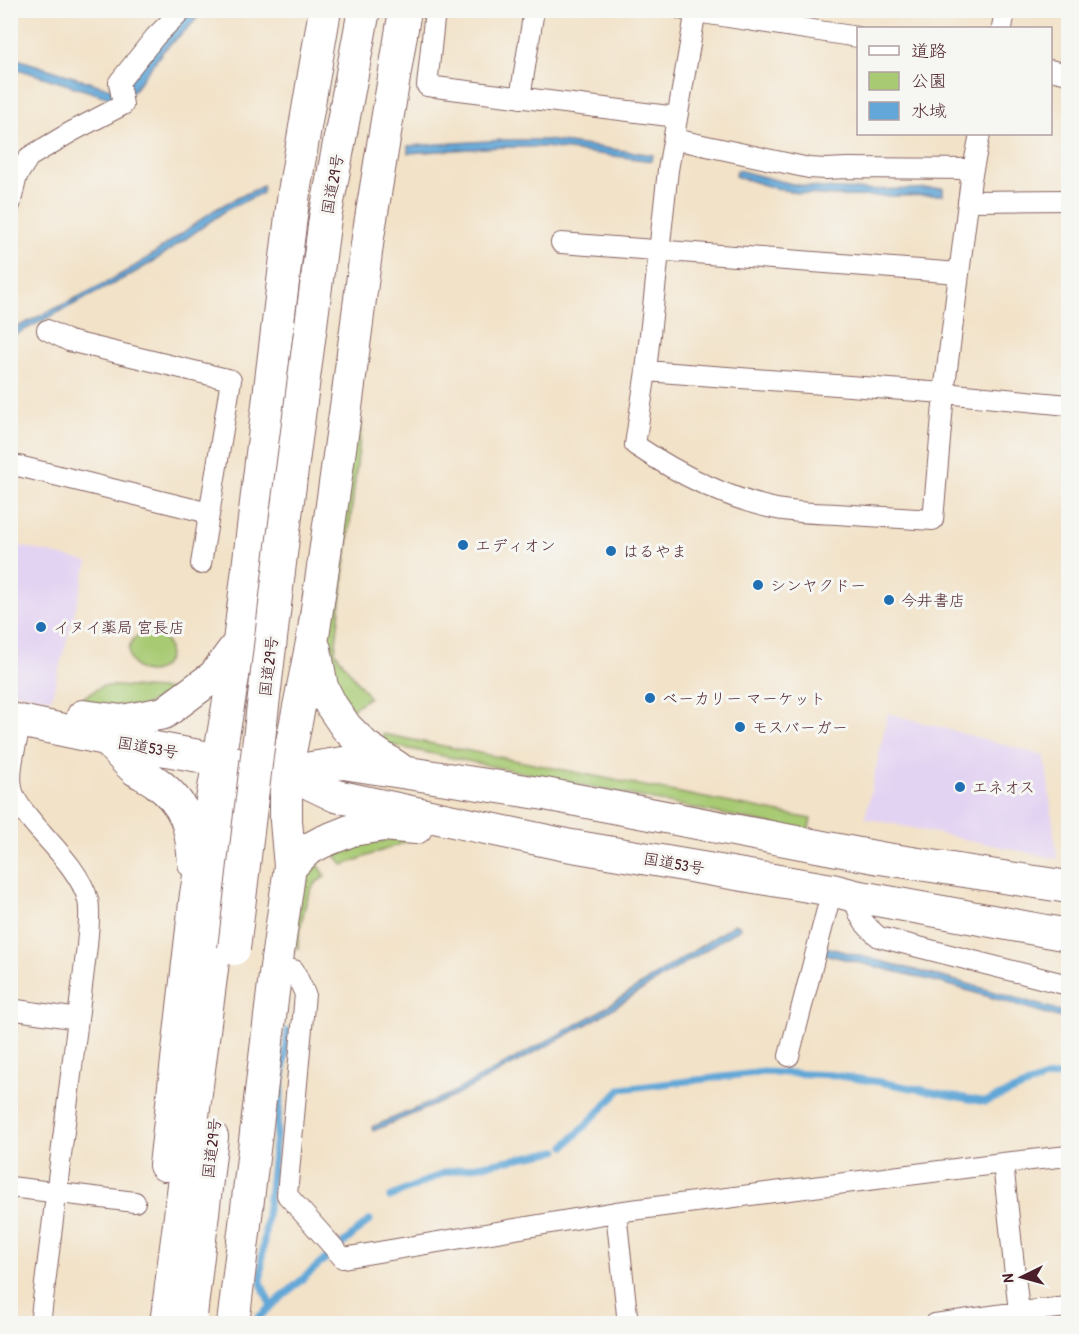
<svg xmlns="http://www.w3.org/2000/svg" width="1079" height="1334" font-family="'Patrick Hand','Klee One',sans-serif">
  <style>
    .built { fill: #e3d3f2 }
    .green { fill: #a8ca73; stroke: #79744f; stroke-width: 1.5 }
    .water { fill: #62a7d7; stroke: #566381; stroke-width: 1.5 }
    .lines { fill: none; stroke-linecap: round; stroke-linejoin: round }
    .stream { stroke: #62a7d7; stroke-width: 7 }
    .minor-casing { stroke: #856362; stroke-width: 22 }
    .trunk-casing { stroke: #856362; stroke-width: 34 }
    .minor { stroke: #fff; stroke-width: 20 }
    .trunk { stroke: #fff; stroke-width: 32 }
    .trunk-bridge-casing { stroke: #856362; stroke-width: 34; stroke-linecap: butt }
    .trunk-bridge { stroke: #fff; stroke-width: 32 }
    .poi-dot { fill: #1f6fb2; stroke: #f6f6f2; stroke-width: 2 }
    .labels { text-anchor: middle; stroke-width: 6; stroke-linejoin: round; paint-order: stroke }
    .street-label { font-size: 16px; fill: #4a1f2b; stroke: #f6f6f2 }
    .poi-label { font-size: 16px; fill: #4a1f2b; stroke: #f6f6f2; text-anchor: start }
  </style>
  <rect width="100%" height="100%" fill="#f6f6f2"/>
  <filter id="ink" filterUnits="userSpaceOnUse"><feTurbulence type="fractalNoise" baseFrequency=".0167" numOctaves="2"/><feDisplacementMap in="SourceGraphic" scale="12" xChannelSelector="R" yChannelSelector="G"/><feConvolveMatrix kernelMatrix="1 2 1 2 8 2 1 2 1" color-interpolation-filters="sRGB"/></filter>
  <filter id="wash" filterUnits="userSpaceOnUse"><feTurbulence type="fractalNoise" baseFrequency=".008" numOctaves="4" result="noise"/><feDisplacementMap in="SourceGraphic" scale="24" xChannelSelector="R" yChannelSelector="G"/><feGaussianBlur stdDeviation="1.35" result="paint"/><feColorMatrix in="noise" values="0 0 0 0 0 0 0 0 0 0 0 0 0 0 0 0 0 1.4 0 .05"/><feComposite in="paint" operator="in"/></filter>
  <g filter="url(#wash)">
    <rect width="100%" height="100%" fill="#f2e2c8"/>
    <!-- built -->
    <path class="built" d="M11 544 88 562 51 699 11 691Z
      M888 713 1045 756 1057 859 865 818Z"/>
    <!-- green -->
    <path class="green" d="M354 419 362 421 335 652 369 697 351 710 329 670 326 646Z
      M129 652a20 20 0 1 1 40 0a20 20 0 1 1-40 0Z
      M102 686H117L175 690 138 709 76 704 82 698Z
      M383 734 811 819 808 832 386 744 383 742Z
      M427 834 343 865 330 849Z
      M316 862 326 876C322 879 316 882 314 885 305 897 298 935 298 949L292 943 302 879Z"/>
    <!-- water -->
    <path class="water" d="M190 11H203L189 27 163 51 128 98 116 100 11 67V57L114 90Z
      M504 140H547L653 155 652 161 545 147H501L408 153V146Z
      M737 170C759 175 782 183 804 186 850 192 897 189 943 188V195C896 195 846 199 799 193 777 190 756 182 735 176Z
      M263 186 262 193 228 209 154 261 132 274 11 337V330C51 311 91 292 130 269 159 252 185 230 213 211 229 201 246 194 263 186Z
      M735 924 740 926 739 930H737L596 1019 453 1097 373 1131 372 1127 450 1094 594 1015Z
      M826 947 968 984 1068 1013V1020L942 983 824 954Z"/>
    <g class="lines">
      <!-- stream -->
      <path class="stream" d="M565 1146 621 1089 764 1072 832 1075 880 1082 985 1102 1045 1078 1068 1074
        M390 1197 446 1172 557 1151
        M271 1306 261 1283 262 1258 288 1031
        M251 1324 370 1220"/>
    </g>
  </g>
  <g filter="url(#ink)">
    <g class="lines">
      <defs>
        <path id="minor" d="M435 10 427 86 677 117
          M683 10 858 37
          M696 10 668 170 646 371 635 445C677 473 722 497 772 508 793 513 815 513 836 514 868 516 901 518 933 520L944 393 971 179 980 134
          M1002 28 1005 10
          M1050 70 1068 74
          M520 98 534 10
          M674 139 809 168 826 169 847 168 973 169
          M968 201 1068 200
          M10 205 17 176 29 157 71 132 123 105 119 82 155 37 182 10
          M561 243 959 273
          M47 330 69 341 231 380 201 564
          M646 371 944 393 1068 405
          M10 464 209 513
          M21 722C17 742 6 775 14 795 18 806 28 816 35 825 53 846 81 873 88 900 91 914 88 931 87 946L40 1324
          M855 896C857 916 864 925 879 937L1068 985
          M276 967 294 970 305 994 287 1195 343 1258 616 1212 1003 1163 1068 1156
          M10 1009 78 1019
          M789 1056 832 890
          M1003 1163 1019 1312
          M10 1187 135 1202
          M616 1212 628 1324
          M935 1324 1019 1312 1068 1307"/>
        <path id="trunk" d="M315 649 322 687 331 705 346 727 365 746 398 768
          M83 716 122 721 164 713 214 676 238 644
          M10 719 106 739 286 772 336 796 566 845 832 890 855 896 1068 935
          M106 739C116 749 125 761 136 770 142 774 150 777 156 782 187 805 191 826 194 863
          M290 867 307 850 322 842 352 830 384 825 416 828
          M165 1165 196 894 239 642 294 192 325 10
          M166 1324 233 807 240 785 286 772 343 763 545 794 880 858 1068 887
          M190 1324 212 1137
          M233 1324 276 967 290 867 286 821V772L313 637 347 400 368 237 405 10"/>
      </defs>
      <!-- minor casing -->
      <use href="#minor" class="minor-casing"/>
      <!-- trunk casing -->
      <use href="#trunk" class="trunk-casing"/>
      <!-- minor -->
      <use href="#minor" class="minor"/>
      <!-- trunk -->
      <use href="#trunk" class="trunk"/>
      <defs>
        <path id="trunk-bridge" d="M234 949 282 546 325 218 364 10"/>
      </defs>
      <!-- trunk-bridge casing -->
      <use href="#trunk-bridge" class="trunk-bridge-casing"/>
      <!-- trunk-bridge -->
      <use href="#trunk-bridge" class="trunk-bridge"/>
    </g>
  </g>
  <!-- markers -->
  <g class="poi-dot">
    <circle cx="463" cy="545" r="6"/>
    <circle cx="611" cy="551" r="6"/>
    <circle cx="758" cy="585" r="6"/>
    <circle cx="889" cy="600" r="6"/>
    <circle cx="41" cy="627" r="6"/>
    <circle cx="650" cy="698" r="6"/>
    <circle cx="740" cy="727" r="6"/>
    <circle cx="960" cy="787" r="6"/>
  </g>
  <g class="labels">
    <!-- street labels -->
    <g class="street-label">
      <text transform="translate(332 184) rotate(-80)" y="6">国道29号</text>
      <text transform="translate(268 666) rotate(-83)" y="6">国道29号</text>
      <text transform="translate(148 747) rotate(10)" y="6">国道53号</text>
      <text transform="translate(674 863) rotate(10)" y="6">国道53号</text>
      <text transform="translate(211 1148) rotate(-83)" y="6">国道29号</text>
    </g>
    <!-- poi labels -->
    <g class="poi-label">
      <text x="475" y="551">エディオン</text>
      <text x="623" y="557">はるやま</text>
      <text x="770" y="591">シンヤクドー</text>
      <text x="901" y="606">今井書店</text>
      <text x="53" y="633">イヌイ薬局 宮長店</text>
      <text x="662" y="704">ベーカリー マーケット</text>
      <text x="752" y="733">モスバーガー</text>
      <text x="972" y="793">エネオス</text>
    </g>
  </g>
  <!-- margin -->
  <rect width="1079" height="1334" fill="none" stroke="#f6f6f2" stroke-width="36"/>
  <!-- legend -->
  <rect x="857" y="27" width="195" height="108" fill="#f6f6f2" stroke="#b1a0a2" stroke-width="1.5"/>
  <rect x="869" y="46" width="30" height="9" fill="#ffffff" stroke="#b1a0a2" stroke-width="1.5"/>
  <text x="911" y="57" font-size="18" fill="#4a1f2b">道路</text>
  <rect x="869" y="72" width="30" height="18" fill="#a8ca73" stroke="#b1a0a2" stroke-width="1.5"/>
  <text x="911" y="87" font-size="18" fill="#4a1f2b">公園</text>
  <rect x="869" y="102" width="30" height="18" fill="#62a7d7" stroke="#b1a0a2" stroke-width="1.5"/>
  <text x="911" y="117" font-size="18" fill="#4a1f2b">水域</text>
  <!-- north arrow -->
  <g transform="translate(1022 1277) rotate(265)" stroke="#f6f6f2" stroke-width="4.5" paint-order="stroke">
  <path d="M0-4.5L10 22L0 15L-10 22Z" fill="#4a1f2b"/>
  <text y="-9" font-size="16" font-weight="bold" text-anchor="middle" fill="#4a1f2b">N</text>
  </g>
</svg>
